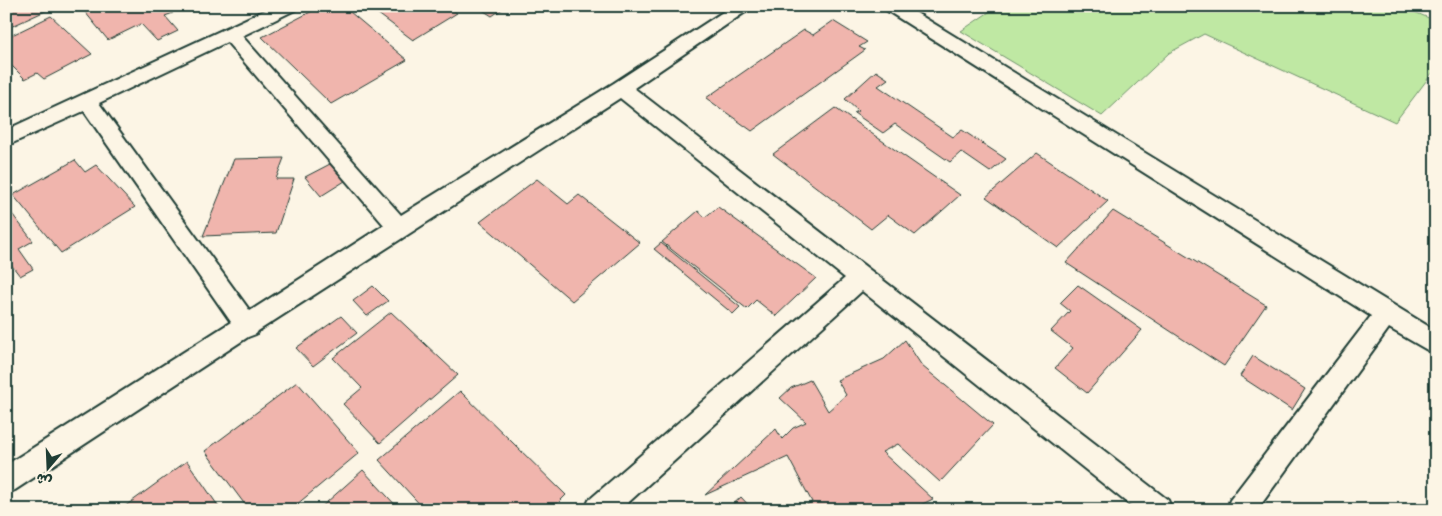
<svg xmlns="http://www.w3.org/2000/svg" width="1442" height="516" font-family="Mynerve,'Playpen Sans Arabic',sans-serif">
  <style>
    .green { fill: #bfe8a3; stroke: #6f926c }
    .building { fill: #f0b5ad; stroke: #1f3d34 }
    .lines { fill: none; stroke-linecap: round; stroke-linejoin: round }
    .minor-casing { stroke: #1f3d34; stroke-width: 4 }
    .minor { fill: #fcf5e5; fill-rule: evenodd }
  </style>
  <rect width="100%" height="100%" fill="#fcf5e5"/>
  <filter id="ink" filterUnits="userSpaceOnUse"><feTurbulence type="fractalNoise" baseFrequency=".02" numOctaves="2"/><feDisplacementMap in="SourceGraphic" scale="10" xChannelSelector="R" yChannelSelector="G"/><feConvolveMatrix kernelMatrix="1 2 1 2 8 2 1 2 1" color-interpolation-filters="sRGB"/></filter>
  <g filter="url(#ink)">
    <!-- green -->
    <path class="green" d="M998 6H1400L1436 21V68L1395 122 1204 34 1169 53 1102 116 961 31Z"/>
    <!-- building -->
    <path class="building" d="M6 6H53L54 7 6 29Z
      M80 6H167L173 13 165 16 178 31 157 41 141 24 108 40Z
      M322 6H343L407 60 331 104 262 37Z
      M388 6H447L457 13 413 40 377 13Z
      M476 6H507L492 16Z
      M51 16 92 54 44 79 37 73 25 79 6 60V38Z
      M833 21 867 42 859 47 865 50 752 131 706 98 804 30 813 35Z
      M876 71 888 79 878 86 953 137 962 130 1006 159 990 172 961 152 950 162 895 124 883 133 854 113 858 111 845 99Z
      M835 108 960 195 915 235 888 215 871 229 773 154Z
      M1037 153 1108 201 1058 248 986 197Z
      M284 158 276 179H294L276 233 203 236 234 159Z
      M75 160 85 172 96 165 135 207 61 253 13 195Z
      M330 164 345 181 321 196 305 177Z
      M537 179 568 204 579 195 640 243 572 301 480 222Z
      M6 206 33 241 19 249 33 269 20 276 6 258Z
      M718 207 816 278 776 316 756 300 747 309 662 242 698 211 705 217Z
      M1113 211 1266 305 1224 366 1066 263Z
      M661 243 740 307 733 314 654 249Z
      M1078 285 1142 330 1087 393 1055 368 1073 348 1051 331 1070 311 1060 303Z
      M373 286 388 301 367 316 353 301Z
      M391 312 458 375 380 443 343 404 362 388 333 358Z
      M341 316 357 333 313 366 296 348Z
      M905 340 922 366 993 425 940 482 898 444 882 452 933 499 910 510H797L812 502 788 457 705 495 776 429 782 439 793 428 806 422 780 398 791 388 810 380 828 411 846 395 837 380 884 359Z
      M1253 356 1305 389 1292 410 1240 376Z
      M297 382 359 453 290 510H249L205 451Z
      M460 391 566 495 551 510H425L379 460Z
      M187 461 221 510H120Z
      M363 470 400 510H318Z
      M741 497 753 510H727Z"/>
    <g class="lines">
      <defs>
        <path id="minor" d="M274 6H298L295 10 242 36 401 215 614 83 732 6H754L634 88 1168 500 1172 510H1136L862 291 620 510H585L589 500 845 278 620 98 258 331 256 334 248 337 15 490 6 494V465L231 322 84 111 6 146V130ZM227 42 384 225 250 311 99 103Z
          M883 6H905L1436 331V355L1389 328 1257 510H1226L1230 500 1371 316 886 10Z"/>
      </defs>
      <!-- minor casing -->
      <use href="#minor" class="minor-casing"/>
      <!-- minor -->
      <use href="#minor" class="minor"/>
    </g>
  </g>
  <!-- margin -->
  <rect width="1442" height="516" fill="none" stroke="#fcf5e5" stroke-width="25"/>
  <rect x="12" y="12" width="1417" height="491" fill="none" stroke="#1f3d34" stroke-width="2" filter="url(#ink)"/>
  <!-- north arrow -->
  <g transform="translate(48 468) rotate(199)" stroke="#fcf5e5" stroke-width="4" paint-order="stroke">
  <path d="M0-4L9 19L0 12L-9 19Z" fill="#1f3d34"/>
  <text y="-8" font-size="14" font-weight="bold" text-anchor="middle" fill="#1f3d34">ش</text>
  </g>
</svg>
